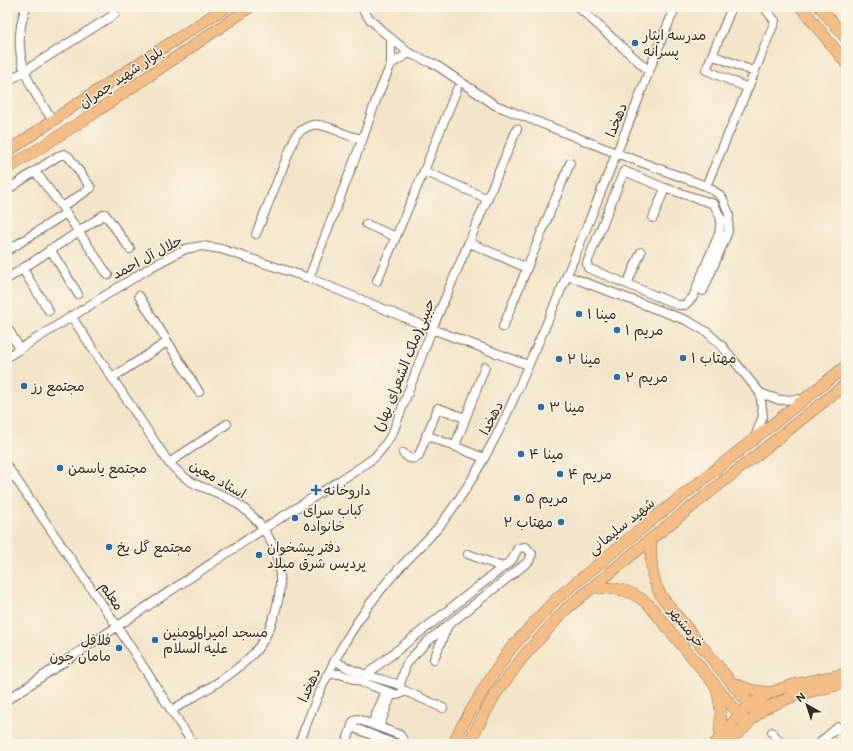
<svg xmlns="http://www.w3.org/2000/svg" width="853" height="751" font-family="'Balsamiq Sans','Playpen Sans Arabic',sans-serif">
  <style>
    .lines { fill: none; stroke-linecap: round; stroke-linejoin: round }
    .minor-casing { stroke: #7b6b5a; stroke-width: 10 }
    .major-casing { stroke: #7b6b5a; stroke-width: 12 }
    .minor { stroke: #fff; stroke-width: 8 }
    .major { stroke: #f6be87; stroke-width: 11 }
    .poi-dot { fill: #1f6fb2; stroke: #fcf5e5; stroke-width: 1.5 }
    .labels { text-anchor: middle; stroke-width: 3; stroke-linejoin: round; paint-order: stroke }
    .poi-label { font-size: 14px; fill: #3b2a1e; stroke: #fcf5e5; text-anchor: start }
    .street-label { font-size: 14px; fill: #3b2a1e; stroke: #fcf5e5 }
  </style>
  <rect width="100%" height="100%" fill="#fcf5e5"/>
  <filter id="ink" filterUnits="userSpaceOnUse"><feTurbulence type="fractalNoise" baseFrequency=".025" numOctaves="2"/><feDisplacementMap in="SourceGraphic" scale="8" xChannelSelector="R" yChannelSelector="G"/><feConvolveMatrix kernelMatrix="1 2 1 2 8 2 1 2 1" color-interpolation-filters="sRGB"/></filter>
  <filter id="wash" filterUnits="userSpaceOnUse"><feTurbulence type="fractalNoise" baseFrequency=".012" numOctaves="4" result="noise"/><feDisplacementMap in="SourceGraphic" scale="16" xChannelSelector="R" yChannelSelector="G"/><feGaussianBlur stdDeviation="0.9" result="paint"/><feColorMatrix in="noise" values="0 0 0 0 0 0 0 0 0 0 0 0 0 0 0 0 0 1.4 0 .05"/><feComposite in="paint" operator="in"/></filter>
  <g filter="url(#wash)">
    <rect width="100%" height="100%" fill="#f3e5c9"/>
  </g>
  <g filter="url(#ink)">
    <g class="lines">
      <defs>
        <path id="minor" d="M26 7C10 51 26 84 53 120
          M361 7 368 17 381 30 409 53 436 65 495 105 616 153 706 186 717 193 723 199 729 214 728 232 703 291
          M578 7 649 71
          M732 7 706 70 748 88
          M712 55 755 72
          M391 64 409 53
          M7 82 115 14
          M35 171 62 207
          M424 171 457 89
          M706 186 748 88 775 21 764 7
          M665 188 714 204 721 219 719 234 707 262 712 264
          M7 190 58 156 64 154 69 157 91 188 62 207 66 213 7 251
          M66 213 108 275
          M653 218 665 188 624 171 587 263 588 268 678 305H685L693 297 707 262
          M366 224 396 237
          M256 234 296 135C314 118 324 125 345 134 351 136 356 139 363 138
          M470 243 527 268 503 327
          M50 249 78 294
          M22 268 49 311
          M527 268 570 163
          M568 276 688 321 707 332 722 346 760 393 763 416 755 437
          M309 278 363 138 376 100 391 64V38
          M7 279 105 214 130 249
          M377 281 424 171 488 199
          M627 284 641 252
          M139 296 199 392
          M71 316 169 463C175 469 182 476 190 481 197 486 206 488 215 492 229 497 242 506 253 517 266 530 276 548 279 567 284 596 271 637 250 657 228 679 198 694 172 710
          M7 327 20 349
          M7 357 151 267 185 249 202 246 221 249 309 278 432 329 528 365
          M112 378 167 342
          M760 393 780 400 804 399
          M426 435 484 458
          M455 446 485 367
          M403 453C408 458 411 460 418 457L438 408 465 418
          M169 463 227 424
          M7 466 117 626 193 744
          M468 554 502 567
          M434 659 448 625
          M335 660C349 672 382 679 400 685L406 665 412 657 428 641 529 561 532 554 526 547 518 548 512 560 367 674 363 683
          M326 676 332 674H340L397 695 402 693 403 690 443 708
          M7 700 263 529 355 471 375 457 385 445 393 432 432 329 517 129
          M372 724 386 691
          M353 727 357 729 395 744
          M379 727 392 693
          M772 732 781 744
          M299 744C320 686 344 634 384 586 401 564 423 546 441 524 461 498 479 469 494 440 510 410 522 379 536 348 571 269 602 188 635 108 648 74 660 40 676 7
          M346 744 353 722 357 719 400 735 403 740 401 744
          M818 744 838 727 846 736"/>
        <path id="major" d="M801 7 846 63
          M820 7 846 38
          M7 152 78 103 226 7
          M7 169 90 116 250 7
          M651 539C651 562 650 575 661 596L757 714
          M593 587C618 589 630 588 649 605L747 724
          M734 684 751 690 772 693
          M717 689 721 711 720 737
          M454 744 459 731 485 687 511 648 555 600 642 528 846 366
          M468 744 495 695 523 657 565 610 651 539 846 384
          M715 744C725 731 742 711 755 702 780 684 816 680 846 674
          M727 744 763 709 796 695 846 683"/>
      </defs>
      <!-- minor casing -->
      <use href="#minor" class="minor-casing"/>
      <!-- major casing -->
      <use href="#major" class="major-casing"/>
      <!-- minor -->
      <use href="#minor" class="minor"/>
      <!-- major -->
      <use href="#major" class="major"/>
    </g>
  </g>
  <!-- markers -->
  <g class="poi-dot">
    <circle cx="635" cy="43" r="4"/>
    <circle cx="579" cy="314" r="4"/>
    <circle cx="617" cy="330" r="4"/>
    <circle cx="683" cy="358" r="4"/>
    <circle cx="559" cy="359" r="4"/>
    <circle cx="617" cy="377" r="4"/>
    <circle cx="24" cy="386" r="4"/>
    <circle cx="541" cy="407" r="4"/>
    <circle cx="521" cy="454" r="4"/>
    <circle cx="60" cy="468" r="4"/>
    <circle cx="560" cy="474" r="4"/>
    <path d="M314 484h4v4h4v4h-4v4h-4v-4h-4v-4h4z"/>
    <circle cx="517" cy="498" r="4"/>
    <circle cx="295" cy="518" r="4"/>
    <circle cx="561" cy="522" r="4"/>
    <circle cx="109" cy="547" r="4"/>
    <circle cx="259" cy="555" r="4"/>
    <circle cx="155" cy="640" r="4"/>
    <circle cx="119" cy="648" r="4"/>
  </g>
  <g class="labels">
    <!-- poi labels -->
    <g class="poi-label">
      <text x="643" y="40">مدرسه ایثار<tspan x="643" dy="16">پسرانه</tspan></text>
      <text x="587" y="319">مینا ۱</text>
      <text x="625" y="335">مریم ۱</text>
      <text x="691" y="363">مهتاب ۱</text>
      <text x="567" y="364">مینا ۲</text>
      <text x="625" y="382">مریم ۲</text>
      <text x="32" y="391">مجتمع رز</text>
      <text x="549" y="412">مینا ۳</text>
      <text x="529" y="459">مینا ۴</text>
      <text x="68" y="473">مجتمع یاسمن</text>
      <text x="568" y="479">مریم ۴</text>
      <text x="324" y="495">داروخانه</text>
      <text x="525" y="503">مریم ۵</text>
      <text x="303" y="515">کباب سرای<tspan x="303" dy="16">خانواده</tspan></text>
      <text x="553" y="527" text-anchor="end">مهتاب ۲</text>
      <text x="117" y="552">مجتمع گل یخ</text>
      <text x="267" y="552">دفتر پیشخوان<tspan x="267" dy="16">پردیس شرق میلاد</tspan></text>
      <text x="163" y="637">مسجد امیرالمومنین<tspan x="163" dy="16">علیه السلام</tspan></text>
      <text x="111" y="645" text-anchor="end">فلافل<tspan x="111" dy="16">مامان جون</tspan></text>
    </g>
    <!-- street labels -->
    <g class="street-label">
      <text transform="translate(121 77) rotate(-34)" y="5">بلوار شهید چمران</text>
      <text transform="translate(616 120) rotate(-68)" y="5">دهخدا</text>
      <text transform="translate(147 257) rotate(-28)" y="5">جلال آل احمد</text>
      <text transform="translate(404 365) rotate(-68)" y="5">حبیبی(ملک الشعرای بهار)</text>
      <text transform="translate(491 418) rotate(-63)" y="5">دهخدا</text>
      <text transform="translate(218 479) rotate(30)" y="5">استاد معین</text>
      <text transform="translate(621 526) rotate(-39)" y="5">شهید سلیمانی</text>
      <text transform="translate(112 596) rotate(56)" y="5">معلم</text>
      <text transform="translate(687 627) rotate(51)" y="5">خرمشهر</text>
      <text transform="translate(309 685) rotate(-66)" y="5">دهخدا</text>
    </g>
  </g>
  <!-- margin -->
  <rect width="853" height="751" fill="none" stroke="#fcf5e5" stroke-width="24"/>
  <!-- north arrow -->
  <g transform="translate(807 705) rotate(321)" stroke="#fcf5e5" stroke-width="3" paint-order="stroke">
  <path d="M0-3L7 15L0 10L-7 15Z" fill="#3b2a1e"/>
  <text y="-6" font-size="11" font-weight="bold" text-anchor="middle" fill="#3b2a1e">N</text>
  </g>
</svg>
